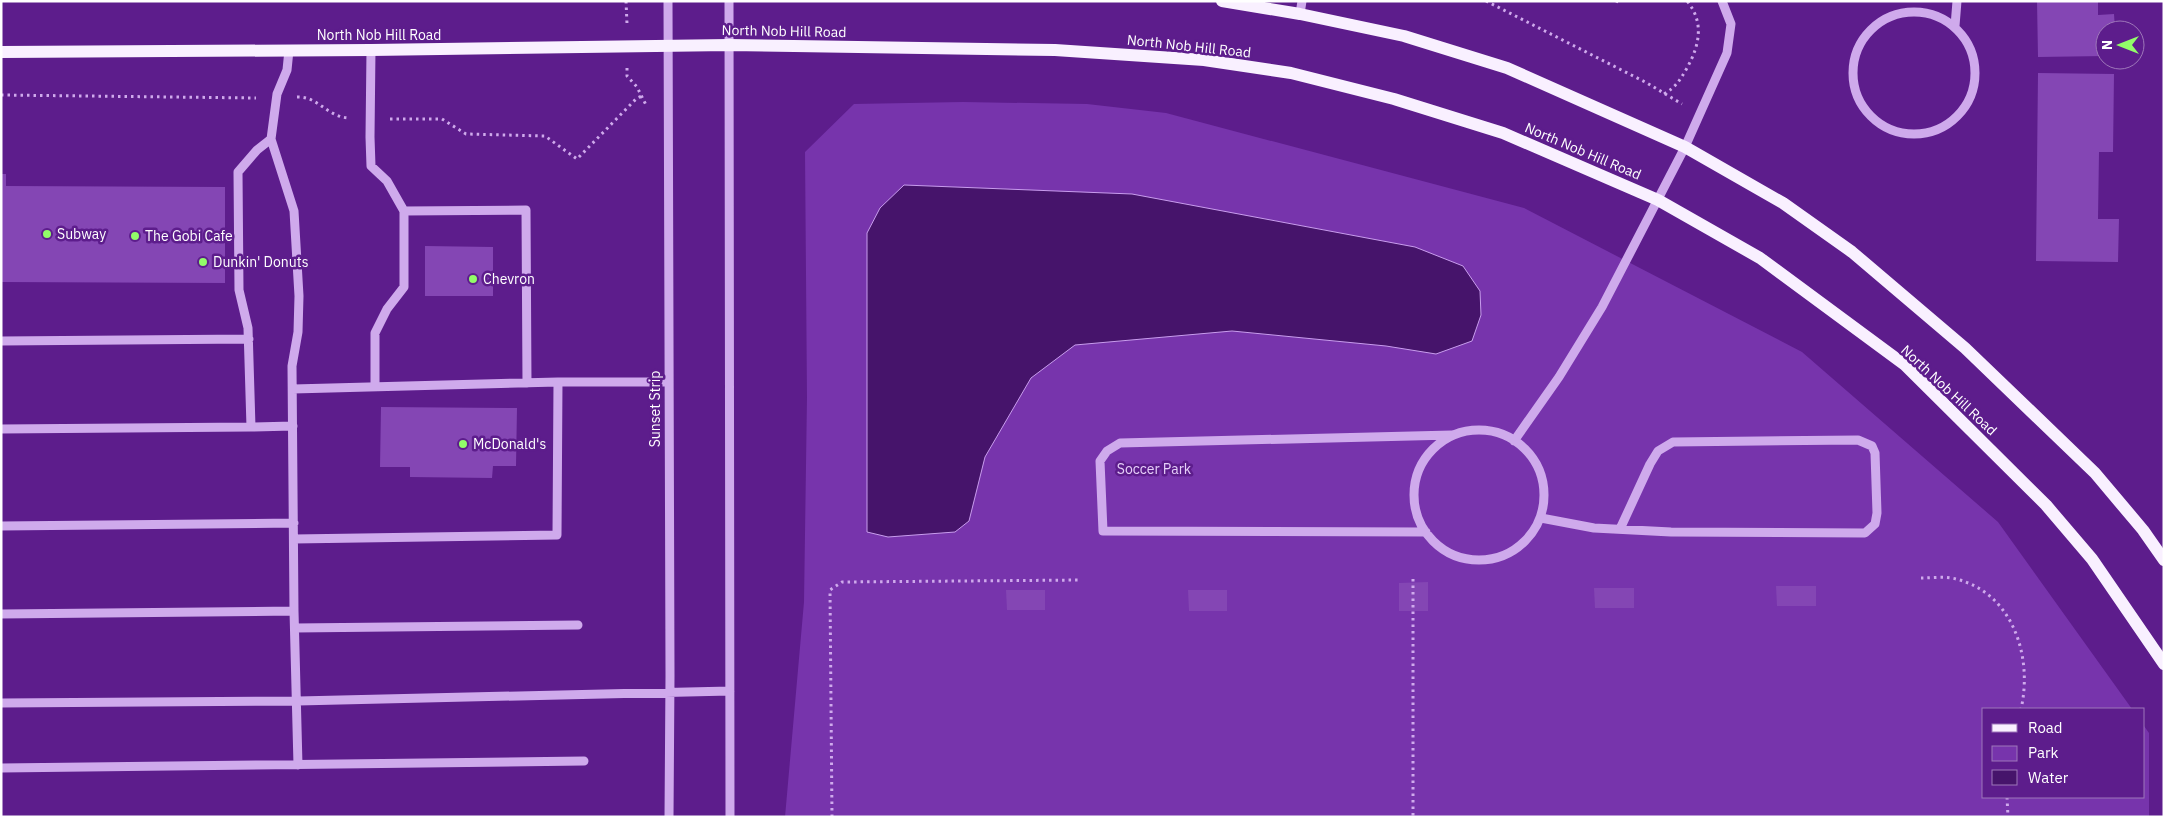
<svg xmlns="http://www.w3.org/2000/svg" width="2165" height="818" font-family="'IBM Plex Sans',sans-serif">
  <style>
    .green { fill: #7734ac }
    .water { fill: #46146b; stroke: #c99dee }
    .building { fill: #8446b4 }
    .lines { fill: none; stroke-linecap: round; stroke-linejoin: round }
    .path { stroke: #cfaaec; stroke-width: 3; stroke-dasharray: 2.5 4; stroke-linecap: butt }
    .minor { stroke: #cfaaec; stroke-width: 9 }
    .major { stroke: #f9f0ff; stroke-width: 12 }
    .poi-dot { fill: #92fc69; stroke: #5d1d8c; stroke-width: 2 }
    .labels { text-anchor: middle; stroke-width: 5; stroke-linejoin: round; paint-order: stroke }
    .street-label { font-size: 14px; fill: #fff; stroke: #5d1d8c }
    .poi-label { font-size: 14px; fill: #fff; stroke: #5d1d8c; text-anchor: start }
    .park-label { font-size: 14px; fill: #e6cff9; stroke: #5d1d8c }
  </style>
  <rect width="100%" height="100%" fill="#5d1d8c"/>
  <!-- green -->
  <path class="green" d="M963 102 1087 104 1166 113 1524 208 1802 352 1998 522 2132 709H1984V797H2144V726L2149 733V817H785L804 602 807 397 805 152 854 104Z"/>
  <!-- water -->
  <path class="water" d="M904 185 1132 194 1415 247 1463 266 1480 291 1481 315 1472 341 1436 354 1386 346 1232 331 1075 345 1031 378 985 457 969 521 955 532 888 537 867 532V233L880 208Z"/>
  <!-- building -->
  <path class="building" d="M2037 1H2098V15L2114 14 2115 30H2105V56L2038 57Z
    M2038 73 2114 74 2113 152H2099L2098 219H2119L2118 262 2036 261Z
    M1 174H6V186L225 187V283L1 282Z
    M425 246 493 247V296H425Z
    M381 407 517 408 516 466H493L492 478 410 477V467H380Z
    M1428 582V611H1399V583Z
    M1776 586H1816V606H1777Z
    M1594 588H1634V608H1595Z
    M1006 590H1045V610H1007Z
    M1188 590H1227V611H1189Z"/>
  <g class="lines">
    <!-- path -->
    <path class="path" d="M626 1 627 24
      M1486 1 1647 83 1682 104
      M1616 1 1621 3
      M627 68V76L637 87 646 105
      M1664 94C1676 87 1680 80 1687 68 1699 46 1705 23 1687 1
      M1 95 256 98
      M297 97C318 96 327 117 349 118
      M390 119H442L466 134 545 136 577 159 637 98 642 96
      M1921 578C1932 578 1945 576 1956 579 2013 593 2033 657 2021 709
      M1413 579V817
      M2007 797 2008 817
      M832 817 830 590 842 582 1081 580"/>
    <!-- minor -->
    <path class="minor" d="M668 1 670 676 669 817
      M729 1 730 817
      M1853 73a61 61 0 1 1 122 0a61 61 0 1 1-122 0Z
      M1300 14 1302 1
      M1955 26 1957 1
      M371 50 370 137 371 166 387 181 404 211 526 210 527 383
      M1 341 249 339
      M375 387V333L387 309 404 287V211
      M293 389 558 382
      M251 427 293 426
      M1 429 251 427 248 328 239 290 238 172 257 150 271 139
      M1414 495a65 65 0 1 1 130 0a65 65 0 1 1-130 0Z
      M1514 441 1559 377 1602 307 1685 147 1727 53 1731 24 1722 1
      M1541 518 1594 528 1671 532 1865 533 1875 524 1877 513 1875 453 1872 446 1858 440 1673 442 1658 451 1650 464 1620 529
      M1 526 294 523
      M1426 532 1103 531 1100 461 1107 451 1120 443 1452 435
      M294 539 557 535 558 382H669
      M294 611 298 765
      M1 614 294 611 292 366 298 332 299 296 294 211 271 139 277 94 287 70 289 50
      M295 628 578 625
      M1 703 298 701 730 691
      M1 768 584 761"/>
    <!-- major -->
    <path class="major" d="M1222 1 1300 14 1404 36 1507 68 1685 147 1783 203 1852 252 1965 348 2095 473 2143 530 2164 560
      M1 52 371 50 729 45 1055 50 1204 60 1291 73 1394 99 1503 133 1658 200 1760 258 1905 365 2046 505 2092 559 2164 664"/>
  </g>
  <!-- markers -->
  <g class="poi-dot">
    <circle cx="47" cy="234" r="5"/>
    <circle cx="135" cy="236" r="5"/>
    <circle cx="203" cy="262" r="5"/>
    <circle cx="473" cy="279" r="5"/>
    <circle cx="463" cy="444" r="5"/>
  </g>
  <g class="labels">
    <!-- street labels -->
    <g class="street-label">
      <text transform="translate(784 31) rotate(1)" y="5">North Nob Hill Road</text>
      <text x="379" y="40">North Nob Hill Road</text>
      <text transform="translate(1189 46) rotate(6)" y="5">North Nob Hill Road</text>
      <text transform="translate(1583 151) rotate(23)" y="5">North Nob Hill Road</text>
      <text transform="translate(1949 390) rotate(43)" y="5">North Nob Hill Road</text>
      <text transform="translate(655 409) rotate(-90)" y="5">Sunset Strip</text>
    </g>
    <!-- poi labels -->
    <g class="poi-label">
      <text x="57" y="239">Subway</text>
      <text x="145" y="241">The Gobi Cafe</text>
      <text x="213" y="267">Dunkin' Donuts</text>
      <text x="483" y="284">Chevron</text>
      <text x="473" y="449">McDonald's</text>
    </g>
    <!-- park labels -->
    <g class="park-label">
      <text x="1154" y="474">Soccer Park</text>
    </g>
  </g>
  <!-- border -->
  <rect width="2165" height="818" fill="none" stroke="#ffffff" stroke-width="5"/>
  <!-- legend -->
  <rect x="1982" y="708" width="162" height="90" fill="#5d1d8c" stroke="#9e77ba"/>
  <rect x="1992" y="724" width="25" height="8" fill="#f9f0ff" stroke="#9e77ba"/>
  <text x="2028" y="733" font-size="15" fill="#ffffff">Road</text>
  <rect x="1992" y="746" width="25" height="15" fill="#7734ac" stroke="#9e77ba"/>
  <text x="2028" y="758" font-size="15" fill="#ffffff">Park</text>
  <rect x="1992" y="770" width="25" height="15" fill="#46146b" stroke="#9e77ba"/>
  <text x="2028" y="783" font-size="15" fill="#ffffff">Water</text>
  <!-- north arrow -->
  <g transform="translate(2120 45) rotate(270)"><circle r="24" fill="#5d1d8c" stroke="#9e77ba"/>
  <path d="M0-4L9 19L0 12L-9 19Z" fill="#92fc69"/>
  <text y="-8" font-size="14" font-weight="bold" text-anchor="middle" fill="#ffffff">N</text>
  </g>
</svg>
